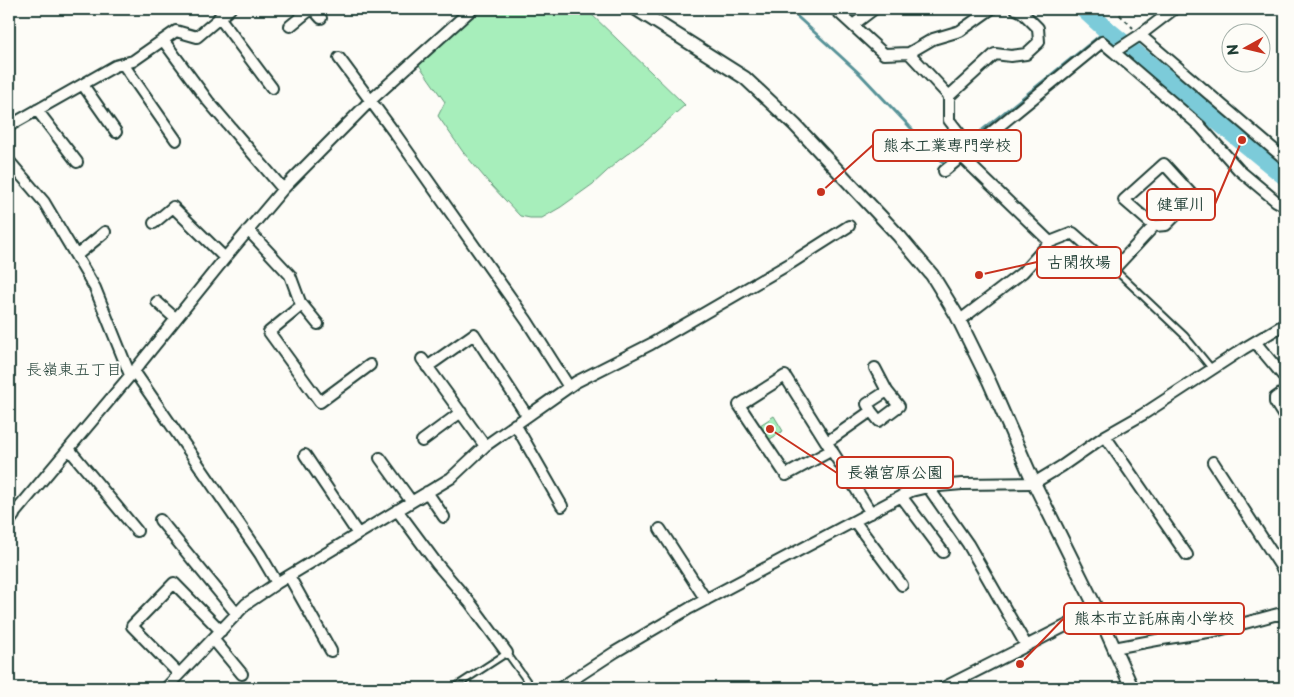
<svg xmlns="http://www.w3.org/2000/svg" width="1294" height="697" font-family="'Playpen Sans','Klee One',sans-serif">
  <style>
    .green { fill: #a7eebb; stroke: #639678 }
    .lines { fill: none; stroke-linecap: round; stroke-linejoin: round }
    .stream { stroke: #579297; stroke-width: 3 }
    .river { stroke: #7ccbd9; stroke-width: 19 }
    .service-casing { stroke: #1f3d34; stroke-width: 9 }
    .minor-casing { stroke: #1f3d34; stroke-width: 14 }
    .tertiary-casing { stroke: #1f3d34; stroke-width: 16 }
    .path { stroke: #1f3d34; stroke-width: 2; stroke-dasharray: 4 4; stroke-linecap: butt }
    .service { stroke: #fdfcf7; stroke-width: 5 }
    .minor { stroke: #fdfcf7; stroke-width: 10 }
    .tertiary { stroke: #fdfcf7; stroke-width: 12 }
    .labels { text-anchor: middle; stroke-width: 4.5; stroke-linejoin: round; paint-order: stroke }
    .neighbourhood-label { font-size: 16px; fill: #1f3d34; stroke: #fdfcf7 }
    .leader { fill: none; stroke: #c8321e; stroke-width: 2 }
    .callout-dot { fill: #c8321e; stroke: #fdfcf7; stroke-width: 2 }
    .callout { fill: #fdfcf7; stroke: #c8321e; stroke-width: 2 }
    .callout-label { font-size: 16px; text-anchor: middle; font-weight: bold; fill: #1f3d34 }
  </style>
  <rect width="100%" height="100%" fill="#fdfcf7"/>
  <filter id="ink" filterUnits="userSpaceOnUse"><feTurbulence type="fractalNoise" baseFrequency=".02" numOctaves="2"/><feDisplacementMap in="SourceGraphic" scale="10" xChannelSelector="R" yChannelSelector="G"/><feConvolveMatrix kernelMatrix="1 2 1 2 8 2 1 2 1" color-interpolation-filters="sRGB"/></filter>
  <g filter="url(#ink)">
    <!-- green -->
    <path class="green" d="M485 9H586L685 105 646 140 618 161 593 184 561 207 542 218H530L520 216 490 184 463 152 438 116 445 102 419 65 422 60 466 22Z
      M774 416 783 431 767 441 757 427Z"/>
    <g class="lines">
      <!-- stream -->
      <path class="stream" d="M789 9 861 75 943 162
        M975 136 1107 30"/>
      <!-- river -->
      <path class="river" d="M1084 9 1107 30 1285 176"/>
      <defs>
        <path id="service" d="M1114 269 1185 336 1212 369
          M453 688 507 653 532 688"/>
        <path id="minor" d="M313 9 321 18
          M835 9 884 54 909 53 933 39 960 31 991 9
          M219 17 272 88
          M853 25 874 9
          M290 26 311 9
          M1140 35 1285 159
          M163 40 208 101 283 189
          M1114 52 1200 126 1239 170 1276 201 1285 206
          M909 53 949 96
          M339 58 396 135 527 321 569 387
          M123 64 176 140
          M83 85 116 132
          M37 110 77 162
          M9 126 115 66 133 61 176 31 197 37 230 9
          M971 148 949 120V96L995 54 1011 56 1026 54 1039 42 1038 28 1022 12 1016 9
          M961 156 1050 242
          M9 161 44 202 95 288 130 375
          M944 171 1102 42 1114 52 1140 35 1174 9
          M154 223 173 207 225 258
          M248 230 290 275 300 302 318 324
          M76 256 105 232
          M157 302 176 319
          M302 305 269 332 320 402 370 365
          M959 321 1023 272 1050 242 1073 233 1114 269 1154 226 1166 225 1194 197 1164 164 1124 200 1154 226
          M1255 342 1285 378
          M422 359 485 446
          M427 367 474 334 524 411
          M875 368 887 391
          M134 371 260 554 277 583
          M1285 391 1275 398V402L1285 418
          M515 424 562 506
          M1105 436 1187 555
          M422 441 461 412
          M827 442 871 411 867 404 887 391 899 406 879 421 871 411
          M69 449 137 531
          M832 450 786 475 739 405 785 376 871 513
          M305 455 358 534
          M380 458 411 501
          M1213 462 1285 573
          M928 487 968 544 1026 645
          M427 492 444 517
          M901 496 943 552
          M9 509 13 515 134 371 225 258 283 189 371 100 472 9
          M397 510 437 564 471 604 507 653
          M160 520 237 614
          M855 522 902 585
          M660 529 706 600
          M289 576 331 651
          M213 639 242 674
          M1114 648 1162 639 1215 631 1278 614 1285 616
          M179 674 132 626 174 583 221 631
          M166 688 246 604 277 583 451 478 485 446 576 382 651 344 791 263 849 226
          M560 688 615 652 690 608 911 491 928 487 962 484 1034 483 1062 466 1105 436 1142 415 1243 349 1285 324
          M943 688 1097 610"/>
        <path id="tertiary" d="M636 9 745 78 795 125 899 236 932 275 956 314 989 381 1034 483 1097 610 1132 688
          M9 520 13 515"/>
      </defs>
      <!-- service casing -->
      <use href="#service" class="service-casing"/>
      <!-- minor casing -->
      <use href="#minor" class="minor-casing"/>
      <!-- tertiary casing -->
      <use href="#tertiary" class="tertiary-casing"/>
      <!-- path -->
      <path class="path" d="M1114 9 1133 28"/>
      <!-- service -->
      <use href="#service" class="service"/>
      <!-- minor -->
      <use href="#minor" class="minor"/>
      <!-- tertiary -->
      <use href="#tertiary" class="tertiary"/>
    </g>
  </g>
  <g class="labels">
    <!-- neighbourhood labels -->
    <g class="neighbourhood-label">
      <text x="74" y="375">長嶺東五丁目</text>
    </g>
  </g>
  <!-- callouts -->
  <path class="leader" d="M821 192L873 145M1242 140L1215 204M979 275L1037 262M770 429L837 473M1020 664L1064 618"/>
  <g class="callout-dot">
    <circle cx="821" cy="192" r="5"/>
    <circle cx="1242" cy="140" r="5"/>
    <circle cx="979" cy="275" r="5"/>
    <circle cx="770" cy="429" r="5"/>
    <circle cx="1020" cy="664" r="5"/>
  </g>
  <g class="callout">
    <rect x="873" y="130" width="148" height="31" rx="5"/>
    <rect x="1147" y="189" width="68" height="31" rx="5"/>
    <rect x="1037" y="247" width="84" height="31" rx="5"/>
    <rect x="837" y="457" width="116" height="31" rx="5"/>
    <rect x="1064" y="603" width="180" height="31" rx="5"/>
  </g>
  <g class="callout-label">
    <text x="947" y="151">熊本工業専門学校</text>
    <text x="1181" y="210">健軍川</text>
    <text x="1079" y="268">古閑牧場</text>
    <text x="895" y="478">長嶺宮原公園</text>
    <text x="1154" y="624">熊本市立託麻南小学校</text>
  </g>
  <!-- margin -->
  <rect width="1294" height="697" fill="none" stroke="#fdfcf7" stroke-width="30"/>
  <rect x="15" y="15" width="1264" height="667" fill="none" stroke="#1f3d34" stroke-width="2" filter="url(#ink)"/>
  <!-- north arrow -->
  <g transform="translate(1246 48) rotate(262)"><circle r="24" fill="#fdfcf7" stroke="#a4b0a9"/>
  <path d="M0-4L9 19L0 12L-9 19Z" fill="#c8321e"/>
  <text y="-8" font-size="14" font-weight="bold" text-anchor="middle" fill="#1f3d34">N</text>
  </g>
</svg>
